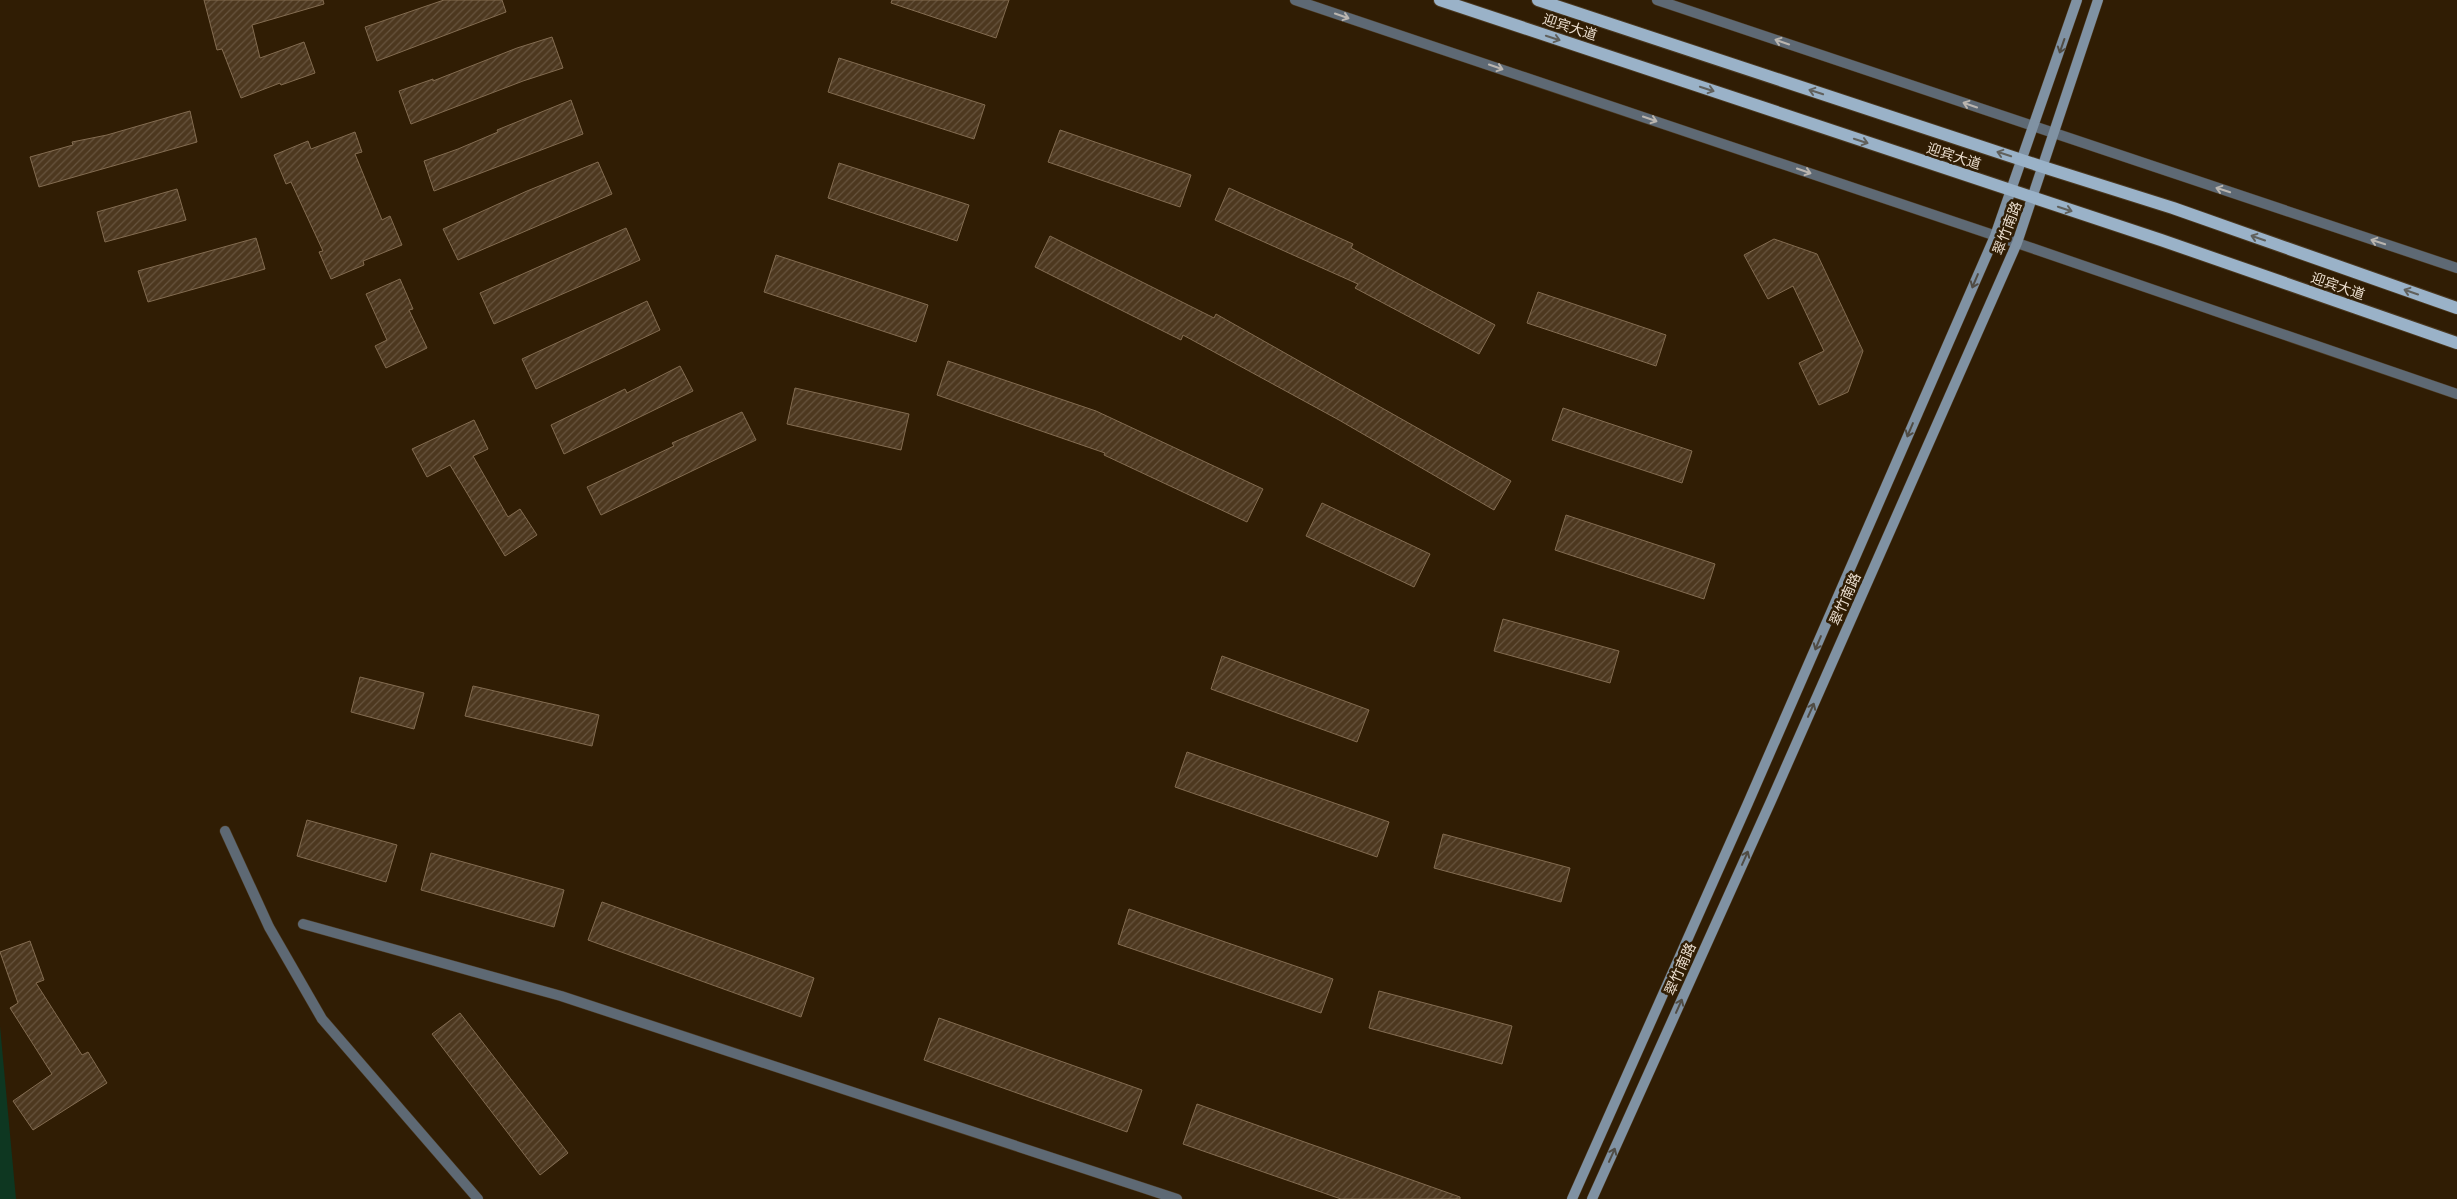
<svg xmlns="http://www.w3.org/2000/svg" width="2457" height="1199" font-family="Karla,'Noto Sans SC',sans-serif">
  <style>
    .park { fill: #0e3721 }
    .building { fill: url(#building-hatch); stroke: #836c51 }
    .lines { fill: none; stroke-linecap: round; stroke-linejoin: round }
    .minor-casing { stroke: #4a3820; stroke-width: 11 }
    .secondary-casing { stroke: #4a3820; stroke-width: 11 }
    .primary-casing { stroke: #4a3820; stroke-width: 14 }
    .minor { stroke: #5e6974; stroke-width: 10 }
    .secondary { stroke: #8092a3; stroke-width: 10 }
    .primary { stroke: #9ab2c8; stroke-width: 12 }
    .oneway { stroke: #bab5af }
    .oneway2 { stroke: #60605c }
    .oneway3 { stroke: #504c44 }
    .labels { text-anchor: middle; stroke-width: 5; stroke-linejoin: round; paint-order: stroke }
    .street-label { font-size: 14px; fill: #ebdecf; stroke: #301d04 }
  </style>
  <defs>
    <pattern id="building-hatch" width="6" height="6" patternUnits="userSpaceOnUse" patternTransform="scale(1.25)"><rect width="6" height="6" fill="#4d381f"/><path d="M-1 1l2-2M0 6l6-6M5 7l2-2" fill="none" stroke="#67543e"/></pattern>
  </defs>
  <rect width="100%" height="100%" fill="#301d04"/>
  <!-- park -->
  <path class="park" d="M0 1026 16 1199H0Z"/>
  <!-- building -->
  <path class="building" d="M204 0H323L324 4 252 25 260 58 304 42 315 73 281 85 280 83 241 98 222 49 217 50Z
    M444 0H502L506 12 377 61 365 27Z
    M892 0H1009L996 38 891 3Z
    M552 37 563 68 523 81 411 124 399 91 433 79V81L517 48Z
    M839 58 985 105 974 139 828 92Z
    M571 100 583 134 434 191 424 161 458 149 498 132 497 130Z
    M190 111 197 142 39 187 30 157 73 145 72 142 107 135Z
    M1060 130 1191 175 1180 207 1048 162Z
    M355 132 362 152 355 154 382 220 390 216 402 245 363 261 364 265 331 279 319 252 323 251 291 182 286 184 274 155 308 141 311 149Z
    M598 162 612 194 458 260 443 229 527 191Z
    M839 163 969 205 957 241 828 198Z
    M1229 188 1353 244 1351 248 1495 325 1479 354 1355 288 1358 284 1215 220Z
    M177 189 186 220 105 242 97 212Z
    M626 228 640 260 494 324 480 293Z
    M1050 236 1214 318 1216 314 1511 481 1494 510 1339 420 1183 335 1181 340 1035 267Z
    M256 238 265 269 148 302 138 271Z
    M1774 239 1817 254 1863 351 1848 392 1819 405 1799 363 1824 351 1793 286 1768 299 1744 255Z
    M776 255 928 305 916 342 764 292Z
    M400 279 413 309 409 310 427 348 386 368 375 346 387 340 366 294Z
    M1538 292 1666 335 1656 366 1527 323Z
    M647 301 660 330 536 389 522 359Z
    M948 361 1096 411 1263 489 1247 522 1104 455 1105 453 937 395Z
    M680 366 693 391 564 454 551 425 625 389 627 393Z
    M795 388 909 414 901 450 787 424Z
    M1563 408 1692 451 1682 483 1552 440Z
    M742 412 756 440 601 515 587 487 674 446 672 443Z
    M474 420 488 449 473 456 508 517 520 509 537 535 505 556 450 465 427 477 412 449Z
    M1322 503 1430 554 1414 587 1306 536Z
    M1566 515 1715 564 1704 599 1555 550Z
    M1503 619 1619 651 1610 683 1494 651Z
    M1222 656 1369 710 1357 742 1211 689Z
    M360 677 424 693 414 729 351 712Z
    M473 686 599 715 592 746 465 716Z
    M1187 752 1389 822 1377 857 1175 787Z
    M307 820 397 845 386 882 297 856Z
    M1443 834 1570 868 1561 902 1434 868Z
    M431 853 564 890 554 927 421 890Z
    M602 902 814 978 801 1017 588 940Z
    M1129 909 1333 979 1321 1013 1118 944Z
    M30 941 44 980 36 983 82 1055 88 1052 107 1083 33 1130 13 1101 52 1074 10 1008 18 1003 0 952Z
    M1379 991 1512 1026 1502 1064 1369 1028Z
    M460 1013 568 1153 540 1175 432 1034Z
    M939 1018 1142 1090 1127 1132 924 1060Z
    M1197 1104 1460 1197V1199H1341L1183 1144Z"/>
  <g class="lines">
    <defs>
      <path id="minor" d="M1295 0 2017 243 2457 394
        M1657 0 2457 268
        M225 831 269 927 322 1019 478 1199
        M303 924 561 996 1177 1199"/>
      <path id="secondary" d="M1572 1199 1748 803 1995 236 2077 0
        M1592 1199 1771 801 2017 243 2098 0"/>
      <path id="primary" d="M1440 0 2161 240 2457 343
        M1538 0 2043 167 2173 208 2457 308"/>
    </defs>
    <!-- minor casing -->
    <use href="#minor" class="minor-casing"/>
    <!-- secondary casing -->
    <use href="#secondary" class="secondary-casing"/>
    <!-- primary casing -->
    <use href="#primary" class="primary-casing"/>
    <!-- minor -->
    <use href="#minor" class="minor"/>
    <!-- secondary -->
    <use href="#secondary" class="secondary"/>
    <!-- primary -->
    <use href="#primary" class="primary"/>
  </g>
  <!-- one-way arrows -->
  <defs><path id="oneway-shaft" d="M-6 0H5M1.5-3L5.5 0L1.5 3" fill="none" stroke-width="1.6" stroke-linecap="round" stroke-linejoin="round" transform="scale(1.25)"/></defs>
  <g class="oneway">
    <use href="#oneway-shaft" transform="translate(1342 16) rotate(19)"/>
    <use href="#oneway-shaft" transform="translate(1782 42) rotate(-161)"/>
    <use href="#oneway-shaft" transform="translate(1496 67) rotate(19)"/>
    <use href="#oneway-shaft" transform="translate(1970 105) rotate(-161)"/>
    <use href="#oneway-shaft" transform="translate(1650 119) rotate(19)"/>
    <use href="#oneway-shaft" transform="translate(1804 171) rotate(19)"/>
    <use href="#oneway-shaft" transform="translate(2223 190) rotate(-162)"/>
    <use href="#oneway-shaft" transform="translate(2378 242) rotate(-162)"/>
  </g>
  <g class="oneway2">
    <use href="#oneway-shaft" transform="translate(1553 38) rotate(18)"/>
    <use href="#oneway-shaft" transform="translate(1707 89) rotate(18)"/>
    <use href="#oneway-shaft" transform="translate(1816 92) rotate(-162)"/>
    <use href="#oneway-shaft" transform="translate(1861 141) rotate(18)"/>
    <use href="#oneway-shaft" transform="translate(2004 154) rotate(-162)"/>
    <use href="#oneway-shaft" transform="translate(2065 209) rotate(18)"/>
    <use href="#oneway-shaft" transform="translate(2258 238) rotate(-161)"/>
    <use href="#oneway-shaft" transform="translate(2411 292) rotate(-161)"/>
  </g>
  <g class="oneway3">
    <use href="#oneway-shaft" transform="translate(2062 46) rotate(109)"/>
    <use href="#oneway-shaft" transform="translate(1975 281) rotate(113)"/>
    <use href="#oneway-shaft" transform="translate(1910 430) rotate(113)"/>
    <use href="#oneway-shaft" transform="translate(1818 643) rotate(113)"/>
    <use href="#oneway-shaft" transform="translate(1811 710) rotate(-66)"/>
    <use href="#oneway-shaft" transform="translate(1745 858) rotate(-66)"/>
    <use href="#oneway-shaft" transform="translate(1679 1006) rotate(-66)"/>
    <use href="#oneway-shaft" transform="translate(1612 1155) rotate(-66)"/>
  </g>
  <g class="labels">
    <!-- street labels -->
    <g class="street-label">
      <text transform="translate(1570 27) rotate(18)" y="5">迎宾大道</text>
      <text transform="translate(1954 156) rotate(18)" y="5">迎宾大道</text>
      <text transform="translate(2007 228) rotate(-69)" y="5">翠竹南路</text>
      <text transform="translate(2338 286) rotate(19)" y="5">迎宾大道</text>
      <text transform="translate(1845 599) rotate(-66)" y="5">翠竹南路</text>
      <text transform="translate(1680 969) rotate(-66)" y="5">翠竹南路</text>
    </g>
  </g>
</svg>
